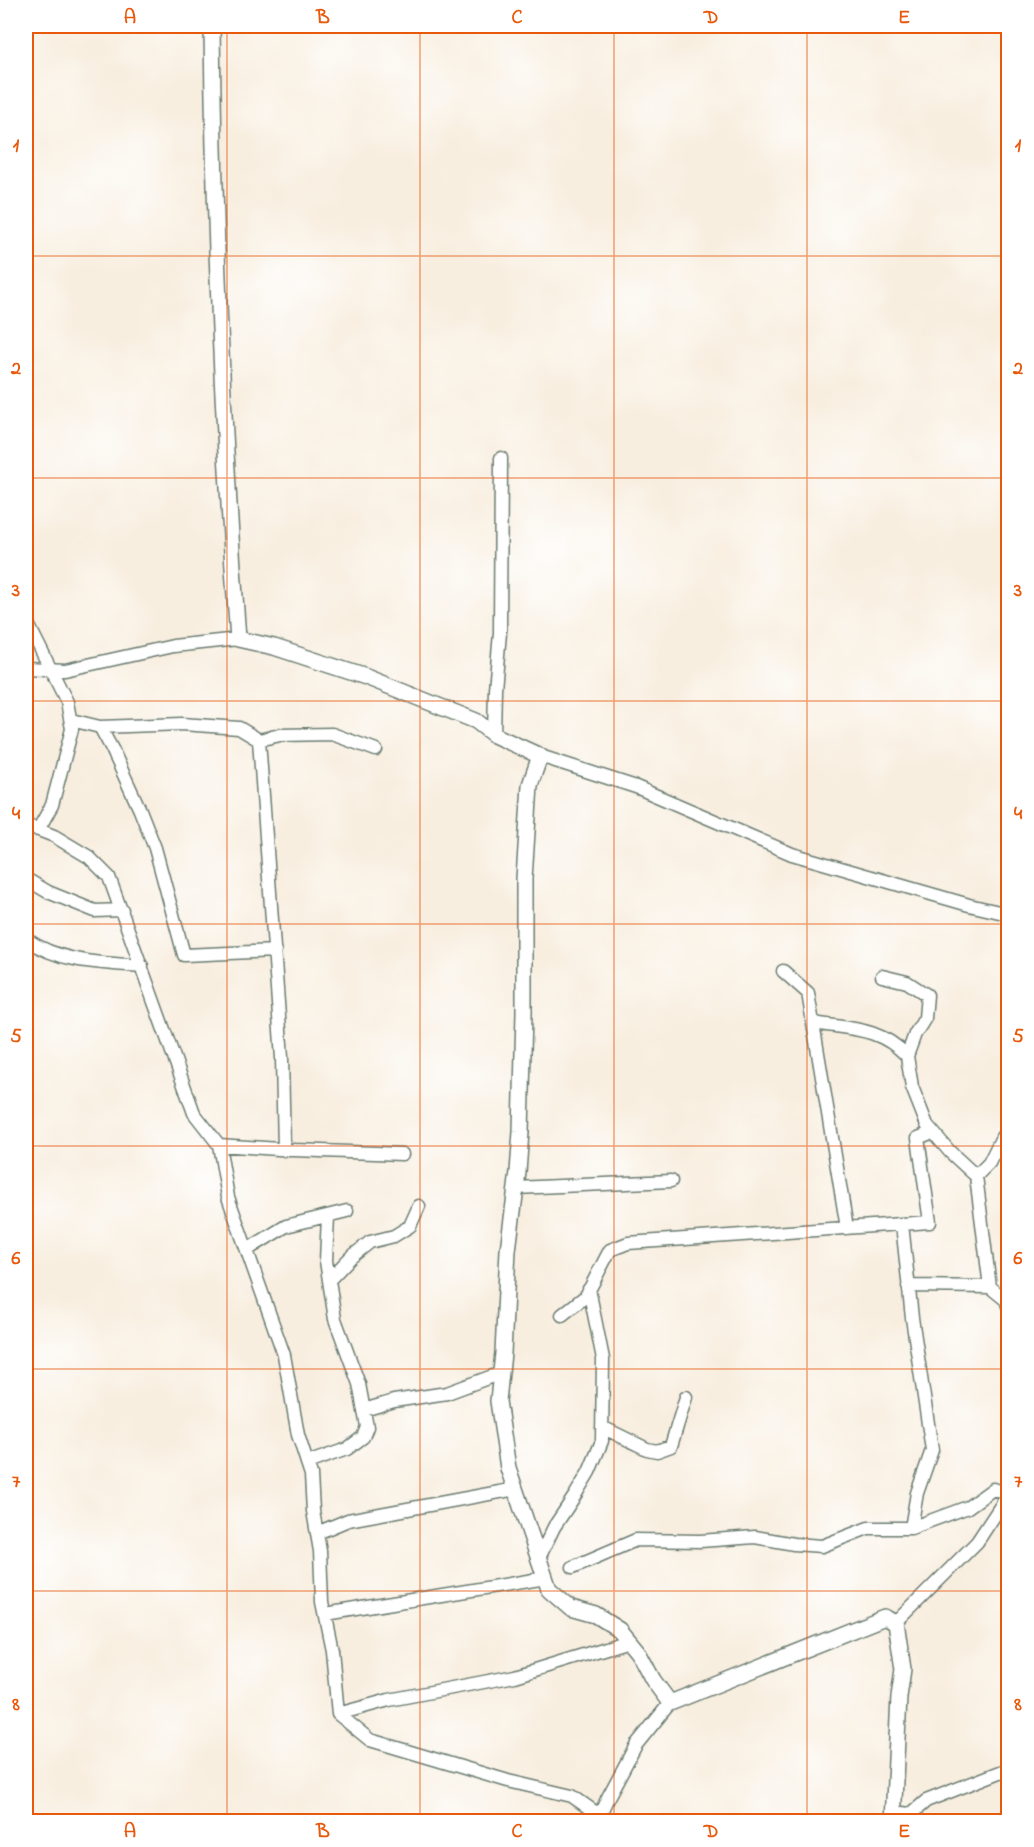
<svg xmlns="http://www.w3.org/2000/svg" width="1034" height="1847" font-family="'Indie Flower',sans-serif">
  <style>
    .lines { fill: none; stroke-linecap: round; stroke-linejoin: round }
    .minor-casing { stroke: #6b7b70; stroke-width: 15 }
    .tertiary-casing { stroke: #6b7b70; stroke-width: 18 }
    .minor { stroke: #fff; stroke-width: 12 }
    .tertiary { stroke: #fff; stroke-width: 15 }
    .grid { fill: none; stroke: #e8590c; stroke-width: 1.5; stroke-opacity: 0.55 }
    .neatline { fill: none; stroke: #e8590c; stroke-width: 2 }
    .grid-label { font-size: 20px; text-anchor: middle; font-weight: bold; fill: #e8590c }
  </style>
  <rect width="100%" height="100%" fill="#fff"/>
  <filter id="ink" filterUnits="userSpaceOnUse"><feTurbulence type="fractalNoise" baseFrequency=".0167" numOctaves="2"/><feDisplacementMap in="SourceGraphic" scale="12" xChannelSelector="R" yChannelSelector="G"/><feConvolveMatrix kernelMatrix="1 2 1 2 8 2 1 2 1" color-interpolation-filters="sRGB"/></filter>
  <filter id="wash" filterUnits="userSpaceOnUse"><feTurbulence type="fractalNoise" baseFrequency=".008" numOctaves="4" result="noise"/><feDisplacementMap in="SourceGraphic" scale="24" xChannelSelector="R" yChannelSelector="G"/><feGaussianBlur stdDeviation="1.35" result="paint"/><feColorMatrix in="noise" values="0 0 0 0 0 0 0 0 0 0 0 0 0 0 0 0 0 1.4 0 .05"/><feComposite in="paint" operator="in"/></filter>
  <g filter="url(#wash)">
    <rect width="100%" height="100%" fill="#f8eedf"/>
  </g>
  <g filter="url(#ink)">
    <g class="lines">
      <defs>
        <path id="minor" d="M26 620 67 702 72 729 52 805 38 830
          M26 668 65 670 173 646 238 639
          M71 720 100 727 112 749 140 810 155 848 184 955 275 951
          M100 727 182 724 239 728 259 740 282 1058 284 1150
          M494 735 495 689 500 633 501 458
          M259 740 280 735 332 734 376 750
          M540 756 636 787 792 854 969 905 1008 914
          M26 825 54 836 89 857 109 877 194 1113 219 1145 294 1150 402 1154
          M26 879 48 892 95 911 122 910
          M26 939C60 963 101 963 142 966
          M783 971 808 993 813 1023C850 1029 880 1027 907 1056
          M882 976 907 982 927 995 925 1018 915 1034 907 1056 912 1087 927 1125 950 1152 976 1176 990 1287
          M813 1023 847 1228
          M219 1145 228 1197 284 1355 298 1435 311 1475 313 1511 320 1551 322 1602 332 1650 338 1714 370 1740 508 1781 572 1796 599 1815
          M976 1176 989 1163 1002 1137 1008 1130
          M516 1188 671 1181
          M902 1224 912 1318 932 1450 917 1493 911 1528
          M247 1250 286 1226 347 1211
          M329 1280 350 1258 370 1242 394 1236 410 1226 419 1206
          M908 1286 990 1287 1006 1300 1008 1306
          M562 1315 586 1296 610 1250 628 1243 930 1222 918 1138 933 1132
          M364 1410 394 1401 447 1393 501 1373
          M602 1427 647 1449 657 1451 671 1446 686 1397
          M307 1463 347 1449 363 1437 367 1427 359 1384 335 1319 326 1261 328 1216
          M317 1533 348 1520 516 1489
          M539 1558 554 1527 574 1497 589 1472 602 1441 603 1359 589 1289
          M573 1567 636 1540 700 1541 755 1537 794 1544 822 1546 868 1528H911L968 1507 993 1489 1008 1493
          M325 1614 546 1578
          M896 1623 977 1542 1008 1495
          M338 1714 389 1700 515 1676 629 1641
          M893 1812 911 1814 926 1801 1008 1769
          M597 1821 607 1799 636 1745 670 1703"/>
        <path id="tertiary" d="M212 26C214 230 223 435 238 639L274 647 366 677 476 721 494 735 540 756 530 785 524 879V1013L521 1132 518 1172 508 1250 503 1353 498 1401 508 1468 549 1589 571 1608 596 1615 620 1630 638 1652 653 1680 670 1703 885 1617 896 1623 903 1669 899 1697 893 1822"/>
      </defs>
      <!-- minor casing -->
      <use href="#minor" class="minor-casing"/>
      <!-- tertiary casing -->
      <use href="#tertiary" class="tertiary-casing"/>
      <!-- minor -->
      <use href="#minor" class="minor"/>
      <!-- tertiary -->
      <use href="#tertiary" class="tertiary"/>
    </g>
  </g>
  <!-- grid -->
  <path class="grid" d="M227 26V1822M420 26V1822M614 26V1822M807 26V1822M26 256H1008M26 478H1008M26 701H1008M26 924H1008M26 1146H1008M26 1369H1008M26 1591H1008"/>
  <!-- margin -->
  <rect width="1034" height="1847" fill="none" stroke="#fff" stroke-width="66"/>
  <rect x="33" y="33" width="968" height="1781" class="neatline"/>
  <g class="grid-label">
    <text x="130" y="23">A</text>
    <text x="323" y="23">B</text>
    <text x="517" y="23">C</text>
    <text x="711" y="23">D</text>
    <text x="904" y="23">E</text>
    <text x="16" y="151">1</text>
    <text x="1018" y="151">1</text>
    <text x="16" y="374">2</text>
    <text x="1018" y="374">2</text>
    <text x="16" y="596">3</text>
    <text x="1018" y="596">3</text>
    <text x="16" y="819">4</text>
    <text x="1018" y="819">4</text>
    <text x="16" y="1042">5</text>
    <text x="1018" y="1042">5</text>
    <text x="16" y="1264">6</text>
    <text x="1018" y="1264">6</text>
    <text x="16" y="1487">7</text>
    <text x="1018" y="1487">7</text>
    <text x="16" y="1710">8</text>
    <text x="1018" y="1710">8</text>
    <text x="130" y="1837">A</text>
    <text x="323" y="1837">B</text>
    <text x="517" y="1837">C</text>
    <text x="711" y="1837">D</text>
    <text x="904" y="1837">E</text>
  </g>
</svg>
